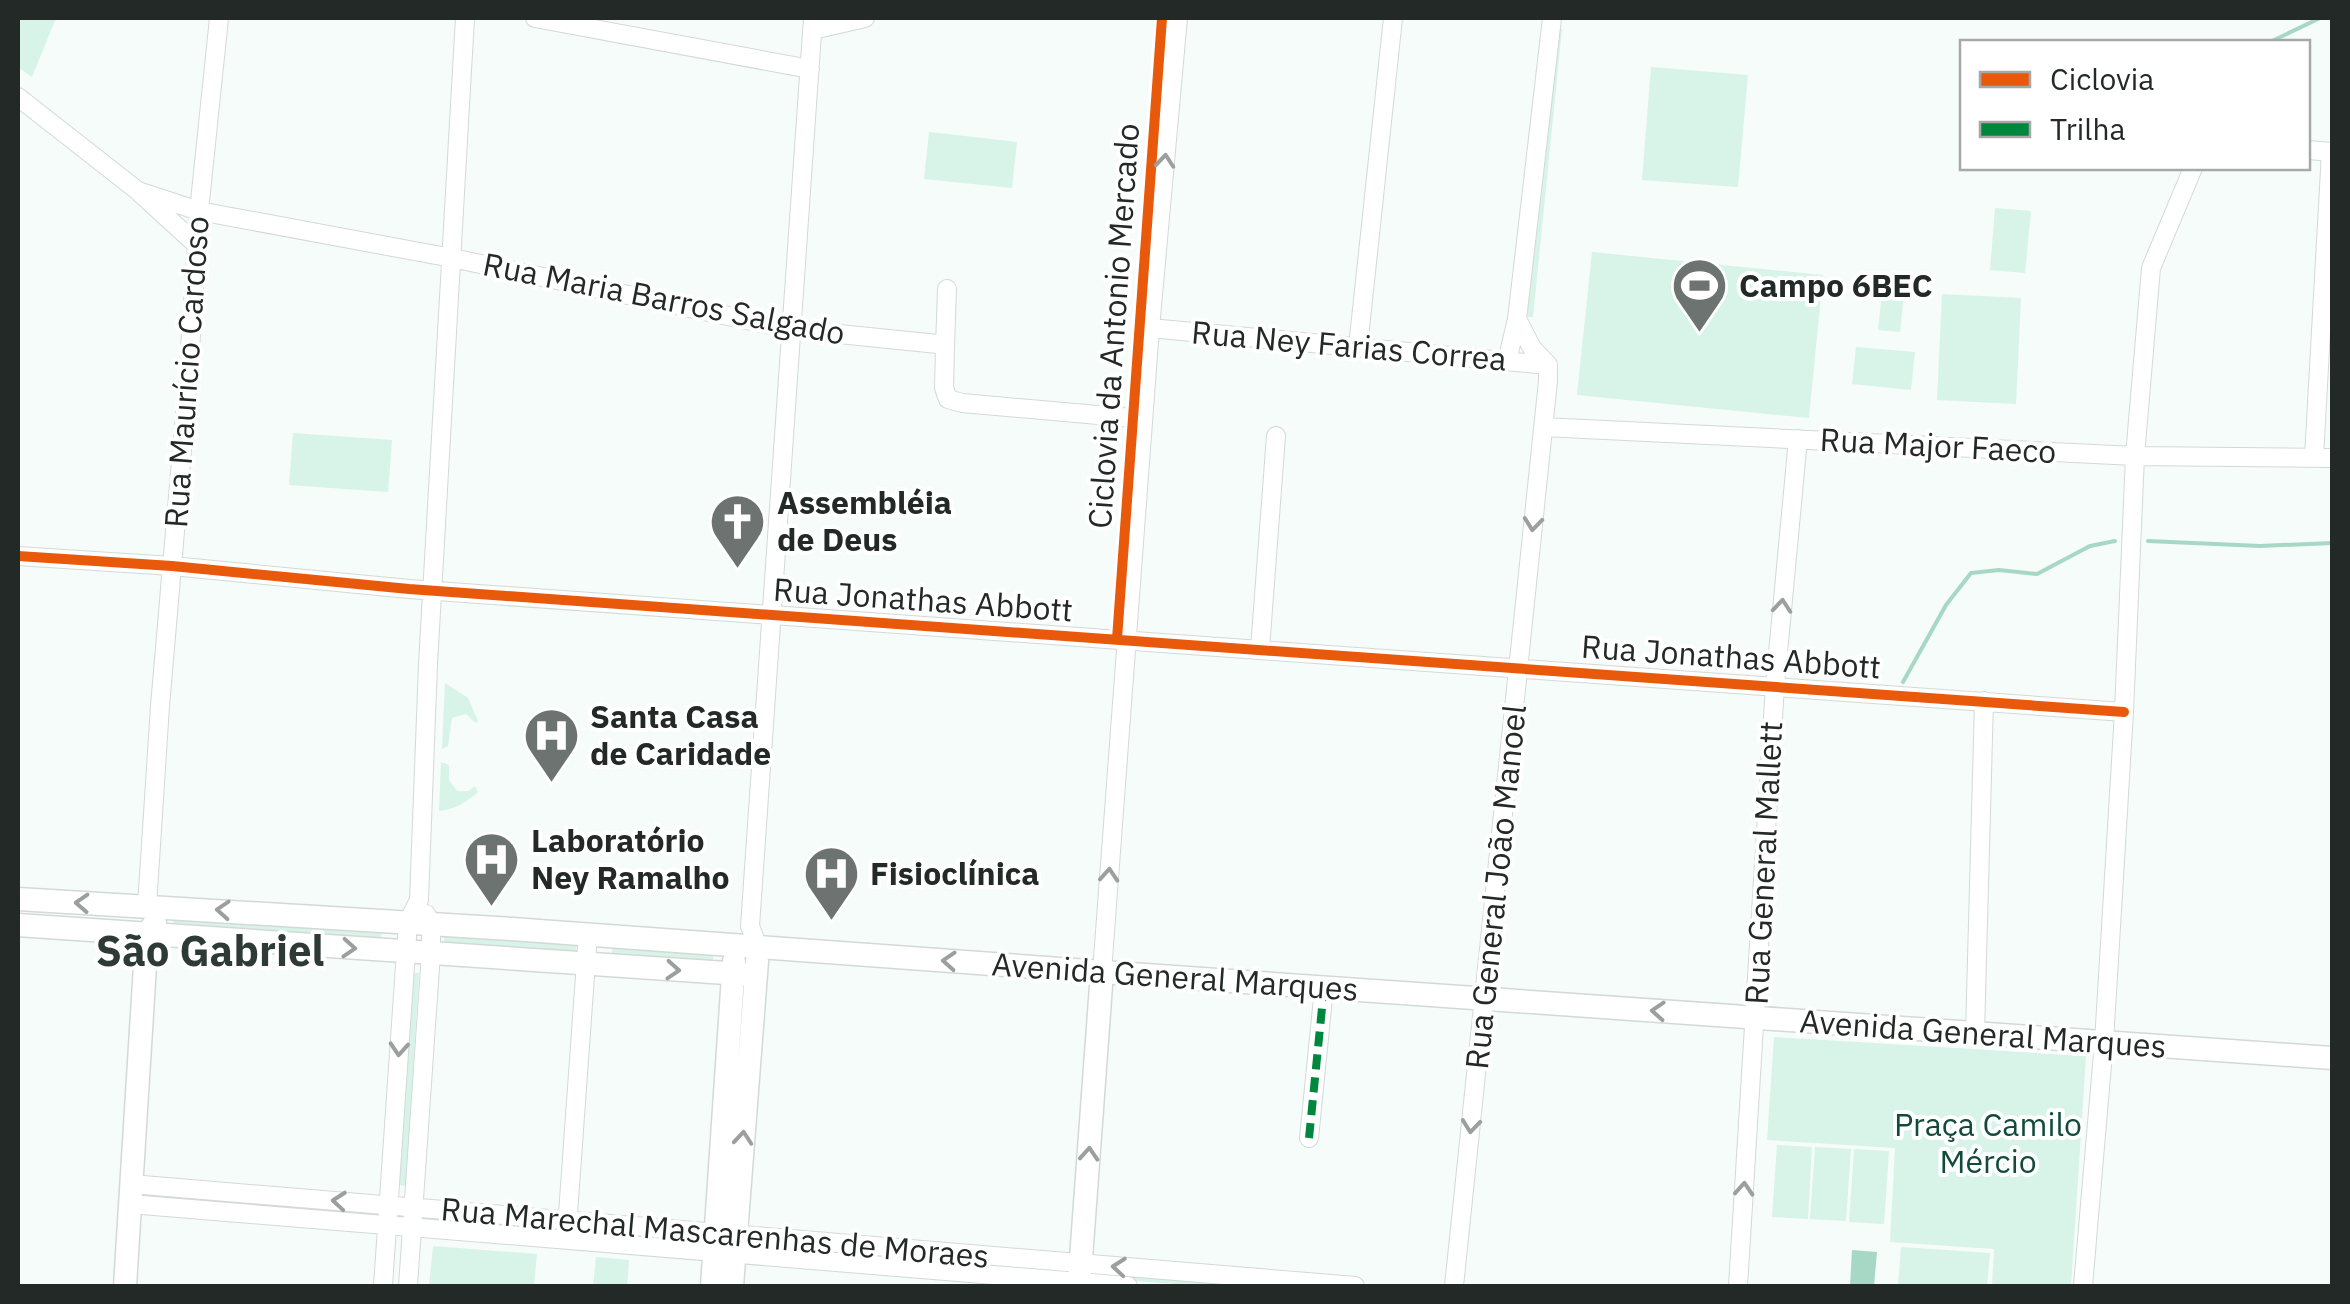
<svg xmlns="http://www.w3.org/2000/svg" width="2350" height="1304" font-family="'IBM Plex Sans',sans-serif">
  <style>
    .green { fill: #d8f3e8 }
    .water { fill: #a7d8c5 }
    .lines { fill: none; stroke-linecap: round; stroke-linejoin: round }
    .stream { stroke: #a7d8c5; stroke-width: 4 }
    .minor-casing { stroke: #d3d9d7; stroke-width: 20 }
    .major-casing { stroke: #d3d9d7; stroke-width: 25 }
    .minor { stroke: #fefffe; stroke-width: 18 }
    .major { stroke: #fefffe; stroke-width: 22 }
    .quiet { stroke: #00873e; stroke-width: 8; stroke-dasharray: 15 8; stroke-linecap: butt }
    .cycleway-casing { stroke: #fff; stroke-width: 16 }
    .cycleway { stroke: #e8590c; stroke-width: 10 }
    .oneway { stroke: #9b9f9d }
    .labels { text-anchor: middle; stroke-width: 8; stroke-linejoin: round; paint-order: stroke }
    .poi-label { font-size: 32px; font-weight: bold; fill: #232927; stroke: #fff; text-anchor: start }
    .street-label { font-size: 32px; fill: #232927; stroke: #fff }
    .park-label { font-size: 32px; fill: #134b3a; stroke: #fff }
    .district-label { font-size: 42px; font-weight: bold; fill: #2e3a35; stroke: #fff }
  </style>
  <rect width="100%" height="100%" fill="#f5fcf9"/>
  <!-- green -->
  <path class="green" d="M18 18H56L32 77 18 67Z
    M1557 29H1562L1533 317H1527Z
    M1651 67 1748 75 1738 187 1642 180Z
    M929 132 1017 142 1012 188 924 179Z
    M1995 208 2031 211 2025 273 1990 270Z
    M1592 252 1823 275 1809 418 1577 395Z
    M1882 292 1904 294 1900 332 1878 330Z
    M1942 294 2021 298 2016 404 1937 400Z
    M1856 347 1915 352 1911 390 1852 384Z
    M293 433 392 440 388 492 289 485Z
    M445 683 468 698 478 721 476 723 466 714 452 718 448 746 442 749Z
    M441 762 449 765V780L457 791H468L475 786 478 792C465 803 456 809 439 811Z
    M174 915 382 929 381 938 173 923Z
    M444 933 577 941 576 953 444 944Z
    M612 943 714 950 713 961 612 954Z
    M411 973H419L406 1186 398 1185Z
    M1774 1037 2086 1056 2071 1286H1992L1994 1249 1890 1242 1895 1148 1767 1140Z
    M1777 1145 1812 1147 1808 1219 1772 1217Z
    M1815 1147 1851 1149 1846 1221 1810 1219Z
    M1854 1149 1889 1151 1884 1224 1849 1222Z
    M754 1242 1058 1270 1057 1276 753 1248Z
    M433 1246 537 1254 534 1286H429Z
    M1901 1247 1990 1253 1987 1286H1898Z
    M596 1257 629 1260 627 1286H593Z
    M1099 1272 1271 1286H1201L1098 1278Z"/>
  <!-- water -->
  <path class="water" d="M1852 1250 1877 1252 1874 1286H1850Z"/>
  <g class="lines">
    <!-- stream -->
    <path class="stream" d="M2270 42 2320 18
      M2148 541 2260 546 2332 543
      M1903 682 1946 605 1971 573 1999 570 2037 574 2090 546 2115 541"/>
    <defs>
      <path id="minor" d="M535 18 810 69
        M813 30 865 18
        M18 97 138 191 197 245
        M2308 150 2332 152
        M138 191 199 211 452 258 790 329 938 344 945 348 944 388 948 399 962 403 1143 419
        M1150 328 1548 365
        M1358 347 1393 18
        M945 348 947 289
        M1507 361 1517 319 1552 18
        M1543 427 2135 456 2332 458
        M2314 457 2331 152
        M18 556 172 566 409 589 2124 712
        M1260 649 1276 436
        M147 906 160 706 188 380 199 211 219 18
        M758 947 750 926 813 18
        M1102 972 1150 328 1178 18
        M1975 1033 1984 701
        M1309 1138 1324 988
        M131 1184 1355 1286
        M130 1204 1128 1286
        M567 1228 588 934
        M383 1286 408 922 419 900 428 664 465 18
        M408 1286 431 953V923L426 914
        M1454 1286 1548 381V365L1532 348 1517 319
        M1738 1286 1775 685 1798 439
        M2083 1286 2104 1042 2124 712 2135 456 2151 268 2193 168"/>
      <path id="major" d="M18 899 512 929 1102 972 2332 1058
        M18 925 756 975
        M125 1286 147 934 155 923
        M712 1286 734 961
        M732 1286 757 961
        M1079 1286 1102 972"/>
    </defs>
    <!-- minor casing -->
    <use href="#minor" class="minor-casing"/>
    <!-- major casing -->
    <use href="#major" class="major-casing"/>
    <!-- minor -->
    <use href="#minor" class="minor"/>
    <!-- major -->
    <use href="#major" class="major"/>
    <!-- quiet -->
    <path class="quiet" d="M1309 1138 1324 988"/>
    <defs>
      <path id="cycleway" d="M18 556 172 566 409 589 2124 712
        M1117 639 1162 18"/>
    </defs>
    <!-- cycleway casing -->
    <use href="#cycleway" class="cycleway-casing"/>
    <!-- cycleway -->
    <use href="#cycleway" class="cycleway"/>
  </g>
  <!-- one-way arrows -->
  <defs><path id="oneway-chevron" d="M-2-3.5L2.5 0L-2 3.5" fill="none" stroke-width="1.6" stroke-linecap="round" stroke-linejoin="round" transform="scale(2.5)"/></defs>
  <g class="oneway">
    <use href="#oneway-chevron" transform="translate(1165 161) rotate(-85)"/>
    <use href="#oneway-chevron" transform="translate(1533 524) rotate(96)"/>
    <use href="#oneway-chevron" transform="translate(1782 606) rotate(-85)"/>
    <use href="#oneway-chevron" transform="translate(1109 875) rotate(-86)"/>
    <use href="#oneway-chevron" transform="translate(82 903) rotate(-177)"/>
    <use href="#oneway-chevron" transform="translate(223 910) rotate(-176)"/>
    <use href="#oneway-chevron" transform="translate(349 948) rotate(4)"/>
    <use href="#oneway-chevron" transform="translate(949 961) rotate(-176)"/>
    <use href="#oneway-chevron" transform="translate(673 970) rotate(4)"/>
    <use href="#oneway-chevron" transform="translate(1658 1011) rotate(-176)"/>
    <use href="#oneway-chevron" transform="translate(399 1049) rotate(94)"/>
    <use href="#oneway-chevron" transform="translate(1471 1126) rotate(96)"/>
    <use href="#oneway-chevron" transform="translate(743 1138) rotate(-85)"/>
    <use href="#oneway-chevron" transform="translate(1089 1154) rotate(-86)"/>
    <use href="#oneway-chevron" transform="translate(1744 1189) rotate(-86)"/>
    <use href="#oneway-chevron" transform="translate(339 1201) rotate(-175)"/>
    <use href="#oneway-chevron" transform="translate(1119 1267) rotate(-175)"/>
  </g>
  <!-- icons -->
  <defs>
    <symbol id="stadium-pin" viewBox="-11 -11 22 30"><path d="M0 17L-7.5 6A9.5 9.5 0 1 1 7.5 6Z" fill="#6c7370" stroke="#fff"/><path d="M0-5a6.5 5 0 1 0 0 10a6.5 5 0 1 0 0-10ZM-3.5-1.8h7v3.6h-7Z" fill="#fff"/></symbol>
    <symbol id="church-pin" viewBox="-11 -11 22 30"><path d="M0 17L-7.5 6A9.5 9.5 0 1 1 7.5 6Z" fill="#6c7370" stroke="#fff"/><path d="M-1.2-6h2.4v3.5h3.3v2.4h-3.3V6h-2.4V-.1h-3.3v-2.4h3.3Z" fill="#fff"/></symbol>
    <symbol id="hospital-pin" viewBox="-11 -11 22 30"><path d="M0 17L-7.5 6A9.5 9.5 0 1 1 7.5 6Z" fill="#6c7370" stroke="#fff"/><path d="M-5-5h3v3.5h4V-5h3V5h-3V1.5h-4V5h-3Z" fill="#fff"/></symbol>
  </defs>
  <g fill-rule="evenodd">
    <use href="#stadium-pin" x="1668" y="254" width="63" height="86"/>
    <use href="#church-pin" x="706" y="490" width="63" height="86"/>
    <use href="#hospital-pin" x="520" y="704" width="63" height="86"/>
    <use href="#hospital-pin" x="460" y="828" width="63" height="86"/>
    <use href="#hospital-pin" x="800" y="842" width="63" height="86"/>
  </g>
  <g class="labels">
    <!-- poi labels -->
    <g class="poi-label">
      <text x="1739" y="297">Campo 6BEC</text>
      <text x="777" y="514">Assembléia<tspan x="777" dy="37">de Deus</tspan></text>
      <text x="590" y="728">Santa Casa<tspan x="590" dy="37">de Caridade</tspan></text>
      <text x="531" y="852">Laboratório<tspan x="531" dy="37">Ney Ramalho</tspan></text>
      <text x="870" y="885">Fisioclínica</text>
    </g>
    <!-- street labels -->
    <g class="street-label">
      <text transform="translate(664 299) rotate(11)" y="11">Rua Maria Barros Salgado</text>
      <text transform="translate(1114 326) rotate(-86)" y="11">Ciclovia da Antonio Mercado</text>
      <text transform="translate(1349 346) rotate(5)" y="11">Rua Ney Farias Correa</text>
      <text transform="translate(187 372) rotate(-86)" y="11">Rua Maurício Cardoso</text>
      <text transform="translate(1938 446) rotate(3)" y="11">Rua Major Faeco</text>
      <text transform="translate(923 600) rotate(4)" y="11">Rua Jonathas Abbott</text>
      <text transform="translate(1731 657) rotate(4)" y="11">Rua Jonathas Abbott</text>
      <text transform="translate(1764 863) rotate(-87)" y="11">Rua General Mallett</text>
      <text transform="translate(1496 887) rotate(-84)" y="11">Rua General João Manoel</text>
      <text transform="translate(1175 977) rotate(4)" y="11">Avenida General Marques</text>
      <text transform="translate(1983 1034) rotate(4)" y="11">Avenida General Marques</text>
      <text transform="translate(715 1233) rotate(5)" y="11">Rua Marechal Mascarenhas de Moraes</text>
    </g>
    <!-- park labels -->
    <g class="park-label">
      <text x="1988" y="1136">Praça Camilo<tspan x="1988" dy="37">Mércio</tspan></text>
    </g>
    <!-- district labels -->
    <g class="district-label">
      <text x="210" y="966">São Gabriel</text>
    </g>
  </g>
  <!-- border -->
  <rect width="2350" height="1304" fill="none" stroke="#232927" stroke-width="40"/>
  <!-- legend -->
  <rect x="1960" y="40" width="350" height="130" fill="#ffffff" stroke="#a7a9a9" stroke-width="2.5"/>
  <rect x="1980" y="72" width="50" height="15" fill="#e8590c" stroke="#a7a9a9" stroke-width="2.5"/>
  <text x="2050" y="90" font-size="30" fill="#232927">Ciclovia</text>
  <rect x="1980" y="122" width="50" height="15" fill="#00873e" stroke="#a7a9a9" stroke-width="2.5"/>
  <text x="2050" y="140" font-size="30" fill="#232927">Trilha</text>
</svg>
